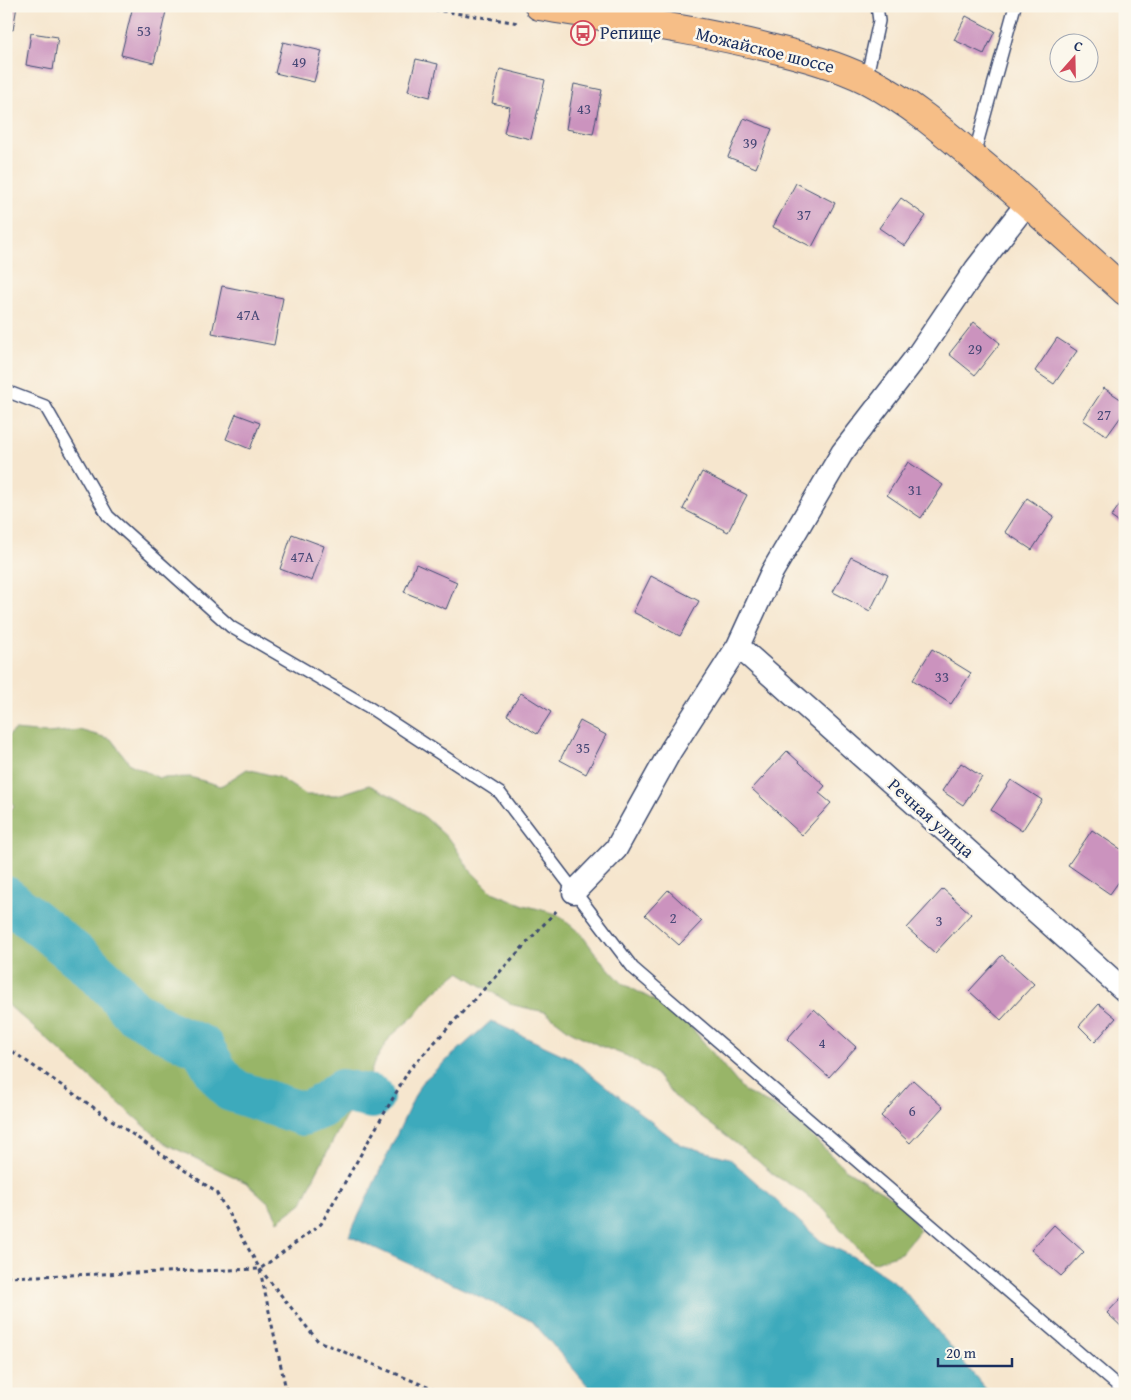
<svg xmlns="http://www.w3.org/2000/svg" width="1131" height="1400" font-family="'Gentium Book Plus',serif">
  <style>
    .forest { fill: #98b567; stroke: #5a7262 }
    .water { fill: #3daabc; stroke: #2c6c8d }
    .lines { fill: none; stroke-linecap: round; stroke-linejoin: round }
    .river { stroke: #3daabc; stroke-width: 44 }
    .building { fill: #cb93be }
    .lane-casing { stroke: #3c4a6f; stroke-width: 14 }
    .street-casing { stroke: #3c4a6f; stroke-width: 25 }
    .primary-casing { stroke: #3c4a6f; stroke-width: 30 }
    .path { stroke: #3c4a6f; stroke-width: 3; stroke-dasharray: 4 4; stroke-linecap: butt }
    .lane { stroke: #fff; stroke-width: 11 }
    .street { stroke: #fff; stroke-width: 22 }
    .primary { stroke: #f6be87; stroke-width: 28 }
    .labels { text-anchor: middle; stroke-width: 5; stroke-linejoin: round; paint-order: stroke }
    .number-label { font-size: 15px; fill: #474876 }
    .poi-label { font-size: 18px; fill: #1b2f5e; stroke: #fbf7ec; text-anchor: start }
    .street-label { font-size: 18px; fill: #1b2f5e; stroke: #fbf7ec }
  </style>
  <rect width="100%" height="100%" fill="#fbf7ec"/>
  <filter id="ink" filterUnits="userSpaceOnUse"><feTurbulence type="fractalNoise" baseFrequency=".02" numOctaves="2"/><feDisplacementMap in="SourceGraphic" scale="10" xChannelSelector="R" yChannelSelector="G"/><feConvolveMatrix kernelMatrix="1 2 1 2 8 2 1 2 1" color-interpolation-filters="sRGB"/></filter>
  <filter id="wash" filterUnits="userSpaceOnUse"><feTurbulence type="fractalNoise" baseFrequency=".0096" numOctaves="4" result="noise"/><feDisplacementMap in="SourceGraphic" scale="20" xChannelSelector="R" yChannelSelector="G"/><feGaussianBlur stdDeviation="1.12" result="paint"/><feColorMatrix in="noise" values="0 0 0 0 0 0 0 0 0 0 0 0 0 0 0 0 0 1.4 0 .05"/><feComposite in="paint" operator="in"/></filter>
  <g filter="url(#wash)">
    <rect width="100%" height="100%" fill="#f6e6ce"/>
    <!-- forest -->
    <path class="forest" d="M15 730 47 733 79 730 111 739 130 764 159 778 190 777 221 786 247 769 278 777 306 795H338L369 785 400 800 426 818 452 842 469 869 492 892 524 905 557 914 581 934 599 958 622 983 681 1015 745 1092 774 1106 800 1125 845 1169 901 1203 920 1230 901 1253 873 1263 843 1232 824 1209 801 1191 774 1175 751 1155 675 1097 656 1074 627 1056 598 1045 570 1031 545 1012 513 1005 459 972 433 993 414 1016 390 1037 374 1063 364 1092 345 1118 315 1175 302 1203 278 1221 269 1203 247 1183 164 1143 6 1003V815L14 806 6 794V738Z"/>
    <!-- water -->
    <path class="water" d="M491 1021 570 1058 681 1145 729 1158 821 1241 866 1263 900 1286 990 1394H595L532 1321 349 1236 421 1083Z"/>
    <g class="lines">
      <!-- river -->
      <path class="river" d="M6 898 84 961 112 987 132 1011 169 1033 202 1047 216 1071 231 1090 303 1114 320 1107 342 1091 372 1097"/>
    </g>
    <g id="blocks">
      <!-- building -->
      <path class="building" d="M6 6H17L13 30 6 29Z
        M133 6 167 7 154 63 121 55Z
        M966 16 995 31 984 54 954 40Z
        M31 33 58 37 53 70 26 65Z
        M283 42 322 51 314 82 275 73Z
        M416 59 438 64 430 97 408 91Z
        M500 69 545 80 531 139 504 133 510 107 492 103Z
        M574 84 602 90 593 134 566 129Z
        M744 118 772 129 756 168 728 157Z
        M796 183 835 203 812 247 773 227Z
        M901 198 926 216 905 246 879 228Z
        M222 286 283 298 274 345 212 333Z
        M974 322 1000 343 975 375 949 354Z
        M1057 338 1077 351 1054 384 1035 371Z
        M1104 388 1125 402V411L1107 436 1083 420Z
        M236 414 260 423 250 449 226 439Z
        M908 462 943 485 921 518 887 495Z
        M702 472 747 495 728 532 683 509Z
        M1125 497V527L1111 517Z
        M1027 498 1054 516 1032 550 1005 532Z
        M292 534 324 546 312 581 280 569Z
        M851 557 888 575 870 611 833 592Z
        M416 564 457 582 446 609 404 592Z
        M651 576 699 601 680 636 633 612Z
        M932 649 971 673 951 704 913 680Z
        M521 693 551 712 537 734 507 715Z
        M580 721 606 735 586 774 560 760Z
        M787 751 825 786 819 793 831 803 802 835 752 789Z
        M961 763 982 777 963 805 942 791Z
        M1011 780 1042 800 1022 831 991 810Z
        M1092 830 1125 852V873L1110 894 1068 865Z
        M943 889 971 914 935 953 907 928Z
        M668 890 702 921 679 945 645 915Z
        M1002 955 1034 984 1001 1020 969 991Z
        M1099 1004 1116 1018 1095 1042 1079 1026Z
        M814 1009 856 1047 829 1077 787 1039Z
        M913 1080 943 1107 910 1143 881 1116Z
        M1054 1225 1084 1252 1061 1276 1031 1250Z
        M1125 1294V1330L1107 1313Z"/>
    </g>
  </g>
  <g filter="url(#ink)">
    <use href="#blocks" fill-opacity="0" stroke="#3c4a6f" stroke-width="1"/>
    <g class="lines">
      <defs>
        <path id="lane" d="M866 80 879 21 877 6
          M974 155 1015 6
          M6 391 45 406 108 516 231 627 367 706 500 793 633 968 1125 1392"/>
        <path id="street" d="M738 646 1125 991
          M574 892 616 849 671 750 738 646 772 572 842 453 917 356 976 269 1028 202"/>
        <path id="primary" d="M539 6C616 19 694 29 770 48 803 56 837 65 867 80 909 102 942 130 977 160 1028 202 1076 247 1125 291"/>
      </defs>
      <!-- lane casing -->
      <use href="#lane" class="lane-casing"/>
      <!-- street casing -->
      <use href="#street" class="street-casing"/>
      <!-- primary casing -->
      <use href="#primary" class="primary-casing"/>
      <!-- path -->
      <path class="path" d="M410 6 519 23
        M6 1047 216 1192 260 1269 318 1341 444 1394
        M260 1270 287 1394
        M6 1277 260 1269 321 1224 409 1070 558 909"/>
      <!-- lane -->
      <use href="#lane" class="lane"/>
      <!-- street -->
      <use href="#street" class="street"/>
      <!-- primary -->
      <use href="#primary" class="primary"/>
    </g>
  </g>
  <!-- icons -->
  <defs>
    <symbol id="bus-ring" viewBox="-11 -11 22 22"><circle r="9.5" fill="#fbf7ec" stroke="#d1495b" stroke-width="1.5"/><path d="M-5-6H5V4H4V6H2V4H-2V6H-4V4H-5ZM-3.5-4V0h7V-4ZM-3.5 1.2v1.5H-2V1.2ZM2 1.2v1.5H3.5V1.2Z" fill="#d1495b"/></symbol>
  </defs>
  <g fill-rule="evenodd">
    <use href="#bus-ring" x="569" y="19" width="28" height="28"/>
  </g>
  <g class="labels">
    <!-- number labels -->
    <g class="number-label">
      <text x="144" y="36">53</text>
      <text x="299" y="67">49</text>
      <text x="584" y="114">43</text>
      <text x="750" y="148">39</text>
      <text x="804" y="220">37</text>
      <text x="248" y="320">47А</text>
      <text x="975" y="354">29</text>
      <text x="1104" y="420">27</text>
      <text x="915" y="495">31</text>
      <text x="302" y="562">47А</text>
      <text x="942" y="682">33</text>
      <text x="583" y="753">35</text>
      <text x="673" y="923">2</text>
      <text x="939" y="926">3</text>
      <text x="822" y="1048">4</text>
      <text x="912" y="1116">6</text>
    </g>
    <!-- poi labels -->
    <g class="poi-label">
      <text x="600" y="39">Репище</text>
    </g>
    <!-- street labels -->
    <g class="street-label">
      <text transform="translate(765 50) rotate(14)" y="6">Можайское шоссе</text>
      <text transform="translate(931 818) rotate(42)" y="6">Речная улица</text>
    </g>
  </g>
  <!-- margin -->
  <rect width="1131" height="1400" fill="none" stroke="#fbf7ec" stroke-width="25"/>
  <!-- north arrow -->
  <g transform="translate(1074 58) rotate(20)"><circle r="24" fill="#fbf7ec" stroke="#a1a7b3"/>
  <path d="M0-4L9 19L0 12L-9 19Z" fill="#d1495b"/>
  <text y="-8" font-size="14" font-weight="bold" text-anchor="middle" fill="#1b2f5e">С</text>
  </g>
  <!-- scale -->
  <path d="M938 1358v8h74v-8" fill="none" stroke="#1b2f5e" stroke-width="2.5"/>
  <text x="946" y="1358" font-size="15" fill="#1b2f5e" stroke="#fbf7ec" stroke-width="4" paint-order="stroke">20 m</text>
</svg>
